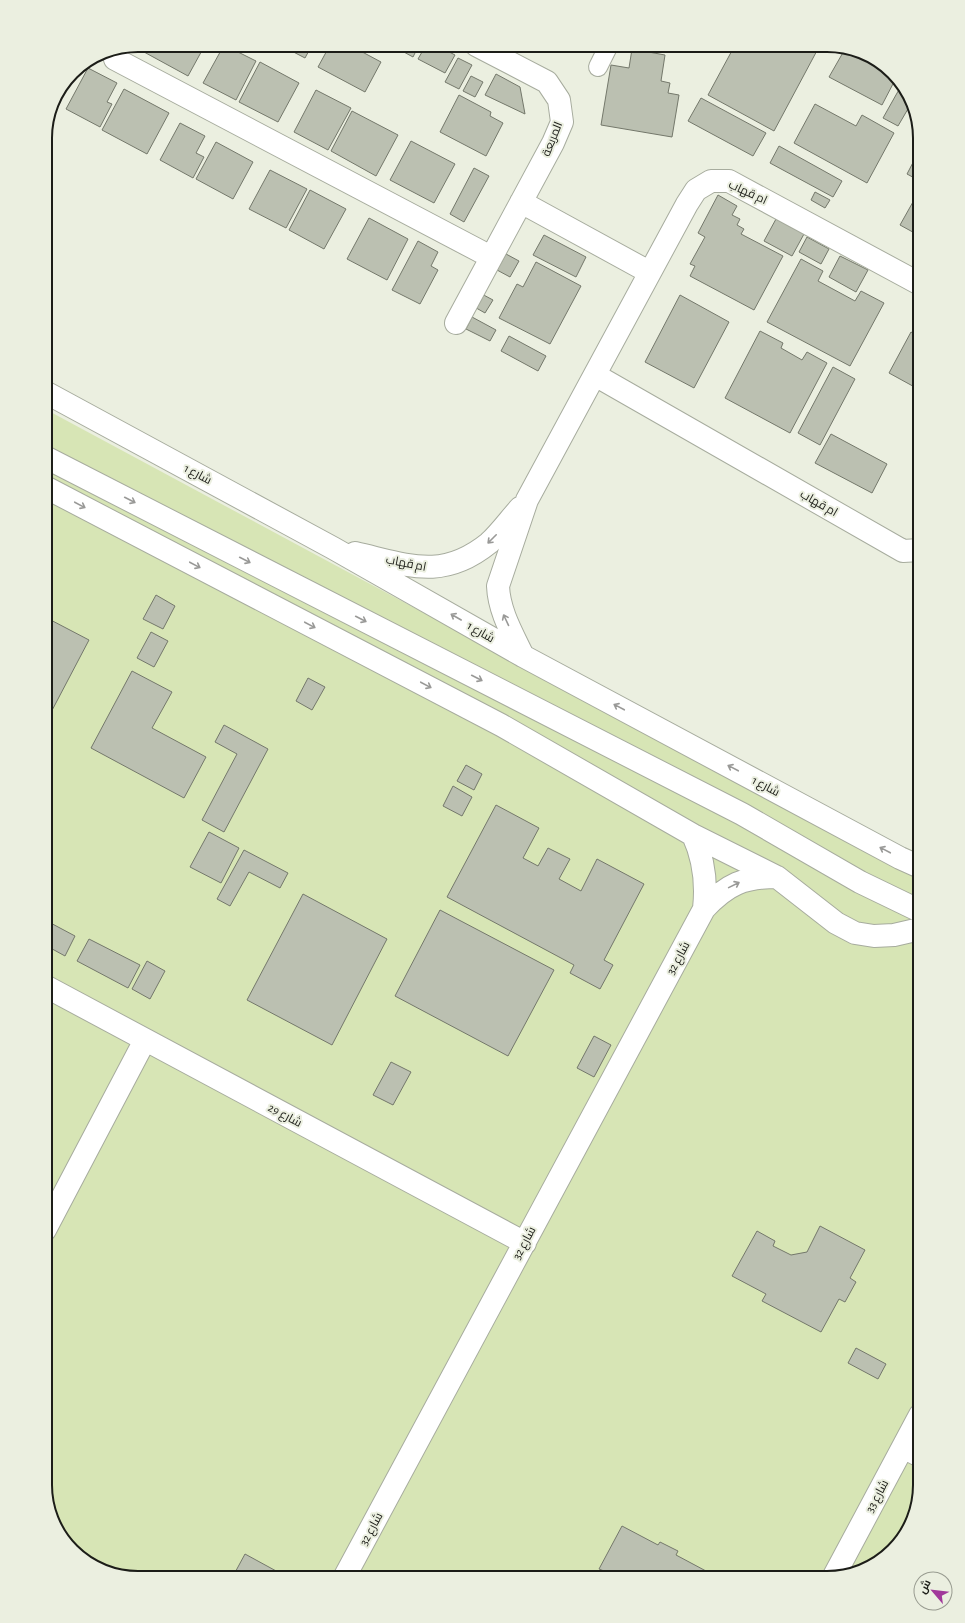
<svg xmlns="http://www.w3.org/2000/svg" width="965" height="1623" font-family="'Alegreya Sans',Cairo,sans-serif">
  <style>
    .green { fill: #d7e5b5 }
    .building { fill: #bbc0b1; stroke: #74786b }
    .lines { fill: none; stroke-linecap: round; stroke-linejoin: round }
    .pedestrian-casing { stroke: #a7ac9e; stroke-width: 20 }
    .minor-casing { stroke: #a7ac9e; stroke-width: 24 }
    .pedestrian { stroke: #fff; stroke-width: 18 }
    .minor { stroke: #fff; stroke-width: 22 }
    .oneway { stroke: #999997 }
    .labels { text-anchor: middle; stroke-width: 4; stroke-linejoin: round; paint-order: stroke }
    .street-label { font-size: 12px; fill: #1c1d18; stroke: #ebefe0 }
    .rim { fill: none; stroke: #1c1d18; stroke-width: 2 }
  </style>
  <rect width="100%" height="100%" fill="#ebefe0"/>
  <!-- green -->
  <path class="green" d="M45 409 920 880V1485L904 1536 868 1568 827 1578H132L87 1562 55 1526 45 1485Z"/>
  <!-- building -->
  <path class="building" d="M143 45 139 51 131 46 138 45Z
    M148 45H205L188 76 144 52Z
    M224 45 256 61 236 100 203 83Z
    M280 45H312L305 58Z
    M330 45H354L353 47 381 62 365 92 318 67Z
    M405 45H419L413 57 402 51Z
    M426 45H436L455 55 445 73 418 59Z
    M572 45H584L581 50Z
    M666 45H678L675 50Z
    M735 45H820L774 131 708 95Z
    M632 49 665 55 661 81 670 83 668 93 679 95 672 137 601 125 611 65 629 68Z
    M845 49 879 61 895 80 882 105 829 77Z
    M458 58 472 65 459 89 445 82Z
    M260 62 299 83 278 122 239 102Z
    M88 68 117 83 107 102 112 104 100 127 66 109Z
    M496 74 520 87 525 114 485 95Z
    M471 76 483 82 475 97 463 91Z
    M901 86 910 97 912 102 898 126 883 118Z
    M124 89 169 113 147 154 102 130Z
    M316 90 351 108 328 150 294 132Z
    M459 95 491 112 490 116 503 123 486 156 440 132Z
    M701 98 766 133 753 156 688 121Z
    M815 104 856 126 862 115 894 133 867 183 794 143Z
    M352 111 398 135 376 176 331 151Z
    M180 123 205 136 196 153 204 157 193 178 160 160Z
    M411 141 455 164 434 203 390 180Z
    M216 142 253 162 233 199 196 179Z
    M779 146 842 181 833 197 770 163Z
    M920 149V181L907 174Z
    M474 168 489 176 464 222 450 214Z
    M270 170 307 189 286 228 249 209Z
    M310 190 346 209 324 249 289 230Z
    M815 192 830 200 825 208 811 200Z
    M918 193 920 194V236L900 225Z
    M718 195 737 206 732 215 740 219 737 225 744 229 741 234 783 256 754 310 690 276 695 266 690 264 705 237 698 233Z
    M369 218 408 239 387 280 347 259Z
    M776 219 804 234 792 256 764 241Z
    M544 235 586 257 576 277 533 255Z
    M807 237 829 249 821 264 799 252Z
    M418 241 438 252 431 266 438 270 420 304 392 290Z
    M506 254 519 261 510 277 497 270Z
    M840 256 868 270 856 292 829 277Z
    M801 259 823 271 818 281 855 301 861 291 884 303 850 366 767 322Z
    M536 262 581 286 550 344 499 318 517 284 523 287Z
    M478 292 493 300 485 313 471 305Z
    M680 295 729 322 694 388 645 362Z
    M472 317 496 330 490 341 466 329Z
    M920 323V333L916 331Z
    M760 331 783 343 781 348 802 360 807 352 827 363 790 433 725 398Z
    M911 332 920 337V390L889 373Z
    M509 336 546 356 538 371 501 351Z
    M833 367 855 379 820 445 798 433Z
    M831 434 887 464 872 493 815 463Z
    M156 595 175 606 163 629 143 619Z
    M45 617 89 640 48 718 45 716Z
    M151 632 168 641 154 667 137 658Z
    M132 671 172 692 152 728 206 757 184 798 91 748Z
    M308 678 325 687 312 710 296 701Z
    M224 725 268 749 224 832 202 820 237 754 215 742Z
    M466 765 482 774 474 790 457 781Z
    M453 786 472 797 462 816 443 806Z
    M496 805 539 828 523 858 538 866 548 848 570 859 559 879 581 891 597 859 644 884 604 960 613 965 600 989 570 973 574 965 447 897Z
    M209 832 239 848 221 883 190 867Z
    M244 850 288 873 280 888 249 872 230 906 217 899Z
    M303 894 387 939 332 1045 247 1000Z
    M440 910 554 970 508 1056 395 996Z
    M45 920 75 936 65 956 45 945Z
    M89 939 140 965 128 988 77 961Z
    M147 961 165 971 150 999 132 989Z
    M594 1036 611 1045 594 1077 577 1068Z
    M391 1062 411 1072 393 1105 373 1095Z
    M820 1226 865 1250 850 1278 856 1282 845 1302 839 1299 821 1332 762 1301 766 1294 732 1276 757 1231 775 1241 773 1246 791 1255 807 1252Z
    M856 1348 886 1364 878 1379 848 1363Z
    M622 1526 658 1545 660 1542 678 1551 676 1555 706 1571 703 1578H600L604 1571 599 1569Z
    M245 1554 289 1578H232Z"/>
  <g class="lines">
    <defs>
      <path id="pedestrian" d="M598 67 609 45"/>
      <path id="minor" d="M115 59 491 257
        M521 202 649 272
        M456 323 553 143 562 122 559 100 547 82 476 45
        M595 375 903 551 920 550
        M45 392 333 548 523 656 900 858 920 867
        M45 457 742 814 860 882 920 911
        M45 487 501 725 693 835 777 877 836 923 855 933 874 936 894 935 920 929
        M355 553C408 565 442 581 489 543 500 533 510 519 520 508
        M523 656C512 633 499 611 498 586L527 500 687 204 696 190 711 181H729L920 284
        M693 835C704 859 707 882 704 909
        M45 986 525 1243
        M45 1230 145 1040
        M903 1447 920 1456
        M834 1576 920 1415
        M344 1578 704 909C727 884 744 877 777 877"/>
    </defs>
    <!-- pedestrian casing -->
    <use href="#pedestrian" class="pedestrian-casing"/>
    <!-- minor casing -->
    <use href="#minor" class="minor-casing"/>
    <!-- pedestrian -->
    <use href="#pedestrian" class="pedestrian"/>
    <!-- minor -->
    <use href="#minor" class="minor"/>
  </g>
  <!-- one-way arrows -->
  <defs><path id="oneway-shaft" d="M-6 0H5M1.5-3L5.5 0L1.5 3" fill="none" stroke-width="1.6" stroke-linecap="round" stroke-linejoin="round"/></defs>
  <g class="oneway">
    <use href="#oneway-shaft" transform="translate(130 500) rotate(27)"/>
    <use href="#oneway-shaft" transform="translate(80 505) rotate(28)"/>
    <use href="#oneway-shaft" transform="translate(492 539) rotate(135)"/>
    <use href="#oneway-shaft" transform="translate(245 560) rotate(27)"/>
    <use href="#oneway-shaft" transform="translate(195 565) rotate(28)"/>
    <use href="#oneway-shaft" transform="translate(456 617) rotate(-150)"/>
    <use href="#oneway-shaft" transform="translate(361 619) rotate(27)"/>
    <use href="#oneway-shaft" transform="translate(506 620) rotate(-115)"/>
    <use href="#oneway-shaft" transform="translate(310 625) rotate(28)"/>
    <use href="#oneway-shaft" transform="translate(477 678) rotate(27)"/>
    <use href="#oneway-shaft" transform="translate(426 685) rotate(28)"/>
    <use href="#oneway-shaft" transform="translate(619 707) rotate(-152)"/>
    <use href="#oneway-shaft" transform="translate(733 768) rotate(-152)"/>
    <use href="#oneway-shaft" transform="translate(885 850) rotate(-152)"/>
    <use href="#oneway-shaft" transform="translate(734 885) rotate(-26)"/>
  </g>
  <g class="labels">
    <!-- street labels -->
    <g class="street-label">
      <text transform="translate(552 139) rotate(-68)" y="4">المربعة</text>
      <text transform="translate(748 192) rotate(25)" y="4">ام قهاب</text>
      <text transform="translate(198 474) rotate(28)" y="4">شارع 1</text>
      <text transform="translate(819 503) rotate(30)" y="4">ام قهاب</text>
      <text transform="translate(406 563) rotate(11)" y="4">ام قهاب</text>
      <text transform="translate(481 632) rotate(30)" y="4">شارع 1</text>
      <text transform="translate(766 786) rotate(28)" y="4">شارع 1</text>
      <text transform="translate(678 958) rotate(-62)" y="4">شارع 32</text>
      <text transform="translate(285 1115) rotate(28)" y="4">شارع 29</text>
      <text transform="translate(524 1243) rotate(-62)" y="4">شارع 32</text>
      <text transform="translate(877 1496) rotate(-62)" y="4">شارع 33</text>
      <text transform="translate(371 1529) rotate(-62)" y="4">شارع 32</text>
    </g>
  </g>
  <!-- crop -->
  <path d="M0 0H965V1623H0ZM138 52H827A86 86 0 0 1 913 138V1485A86 86 0 0 1 827 1571H138A86 86 0 0 1 52 1485V138A86 86 0 0 1 138 52Z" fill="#ebefe0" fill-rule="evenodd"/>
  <path class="rim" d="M138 52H827A86 86 0 0 1 913 138V1485A86 86 0 0 1 827 1571H138A86 86 0 0 1 52 1485V138A86 86 0 0 1 138 52Z"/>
  <!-- north arrow -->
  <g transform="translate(933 1591) rotate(298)"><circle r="19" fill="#ebefe0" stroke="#989b90"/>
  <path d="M0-3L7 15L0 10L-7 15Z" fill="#a1389a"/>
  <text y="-6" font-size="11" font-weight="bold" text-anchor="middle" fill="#1c1d18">ش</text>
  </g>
</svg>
